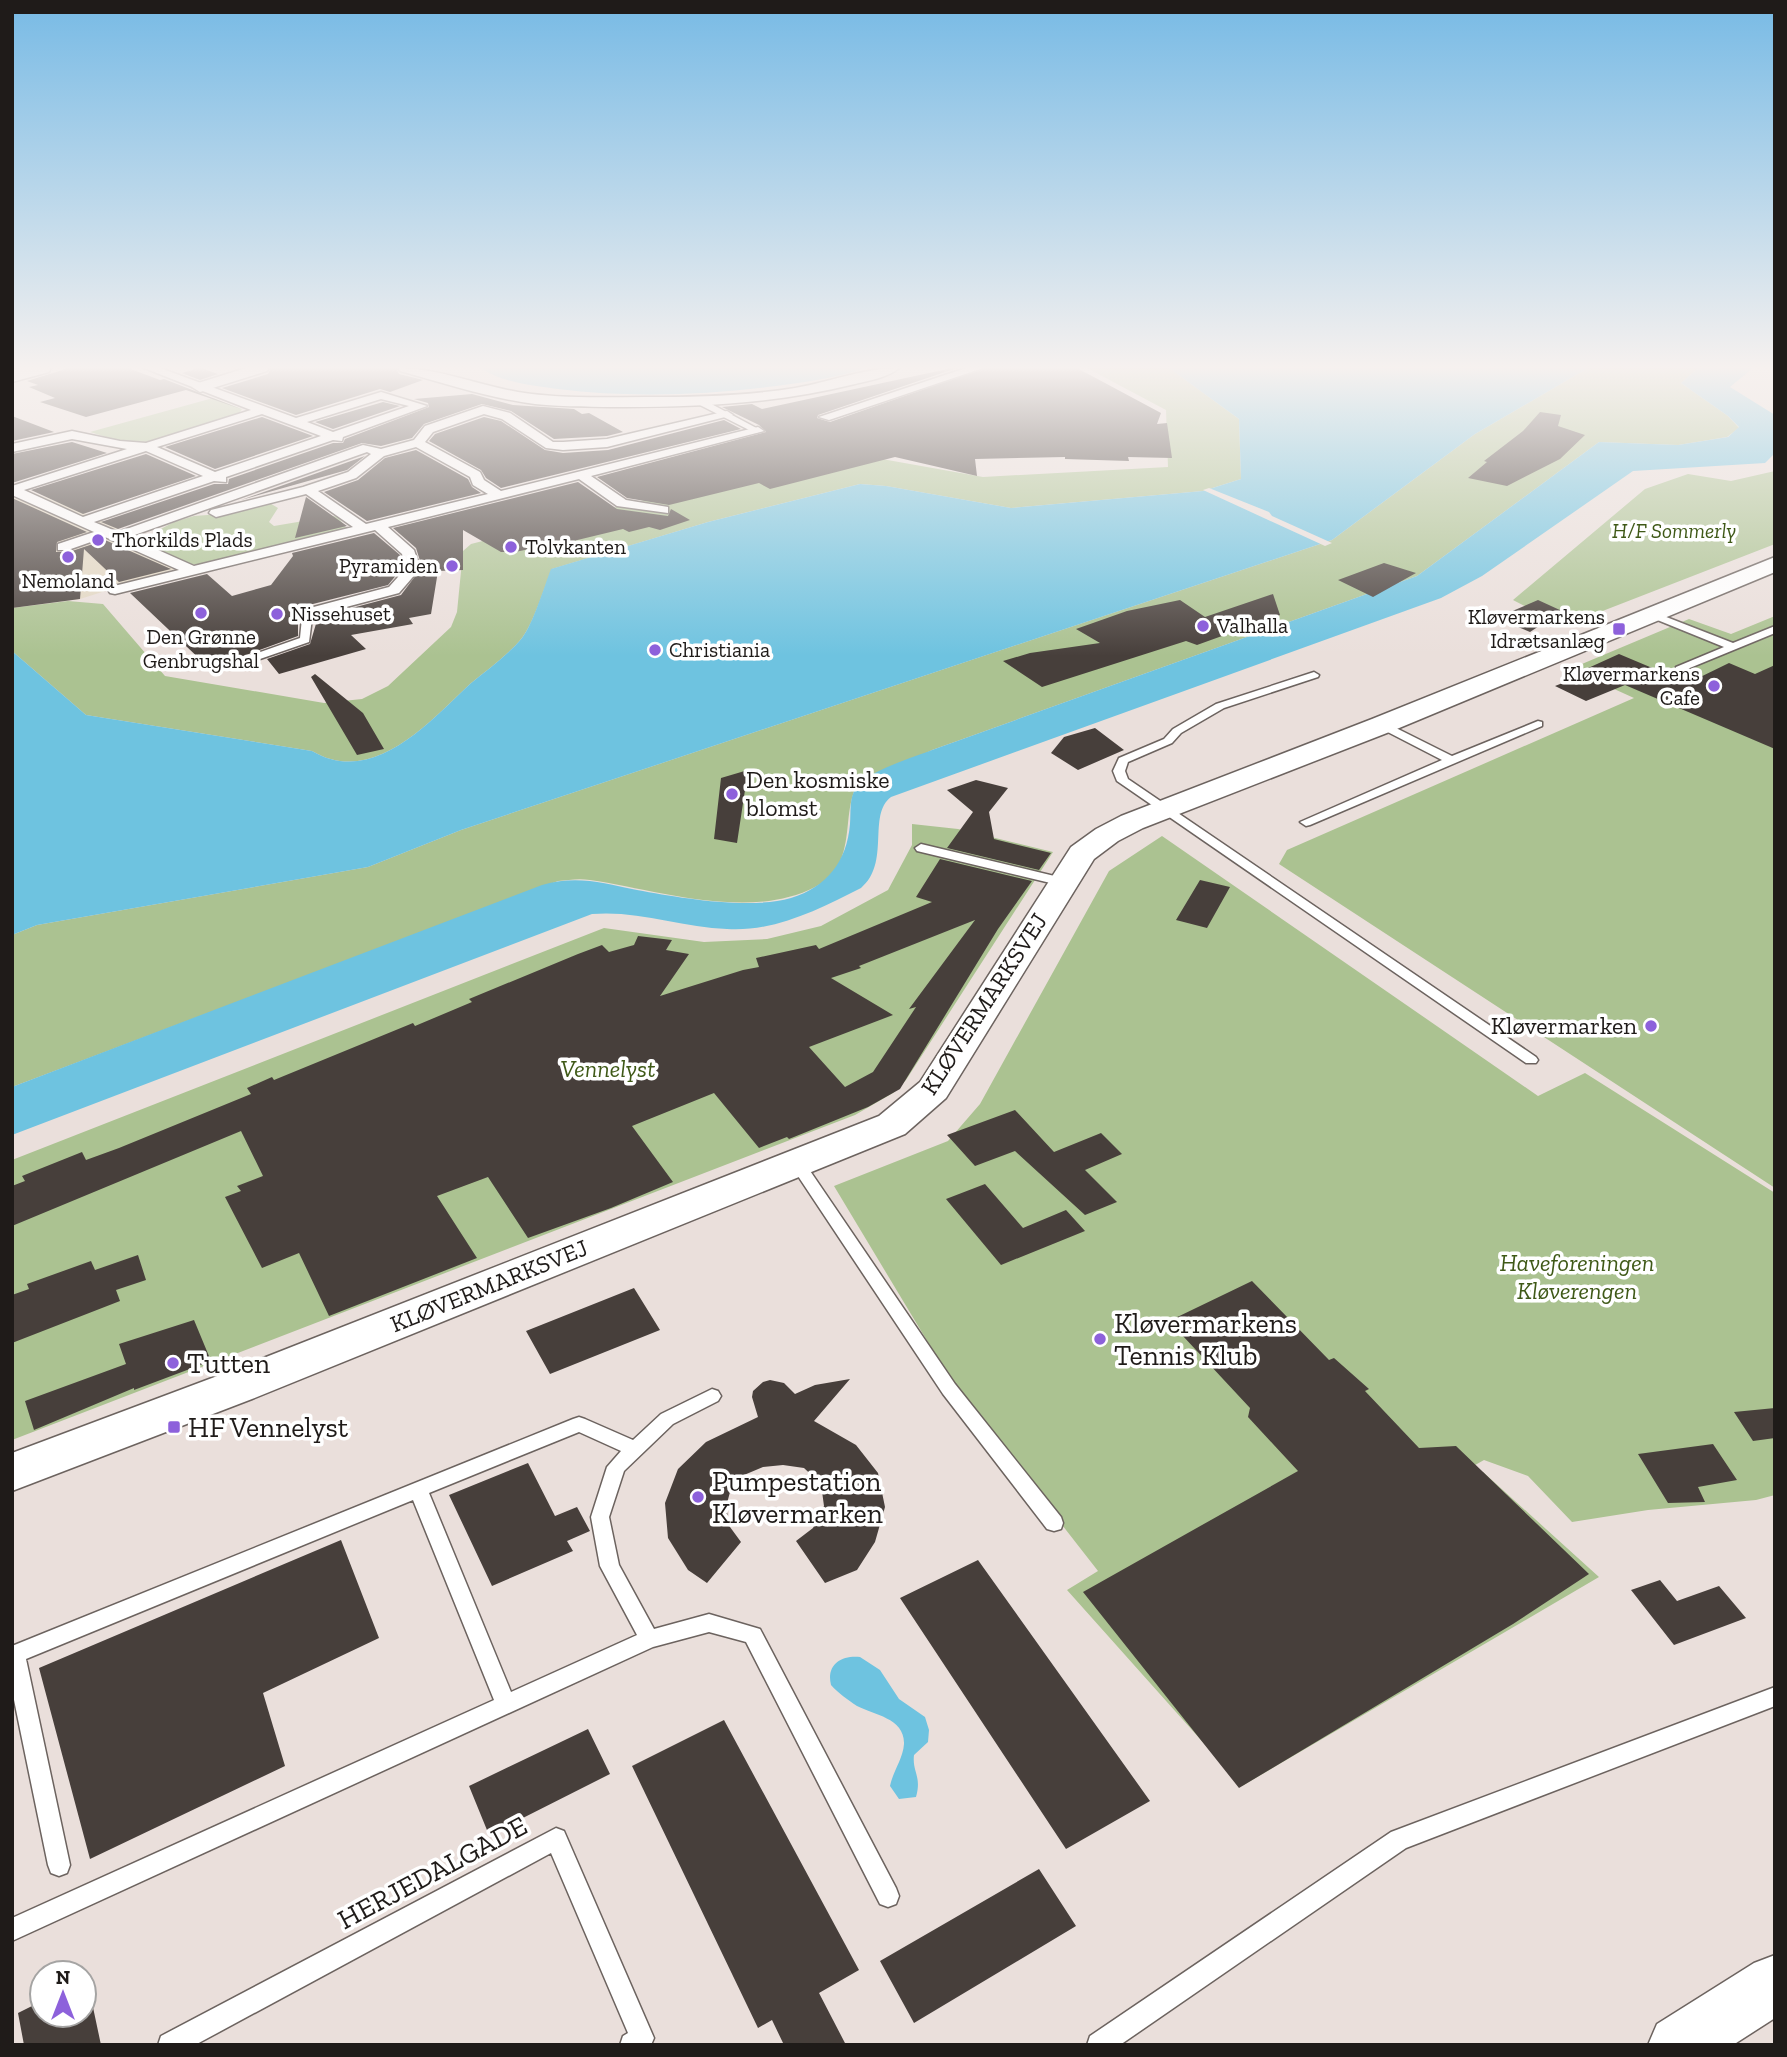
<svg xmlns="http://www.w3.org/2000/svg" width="1787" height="2057" font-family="'Zilla Slab',serif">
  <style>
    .commercial { fill: #e2d7c2 }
    .green { fill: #abc291 }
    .water { fill: #6ec3e0 }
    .pier { fill: #eadfdb }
    .building { fill: #473f3b; fill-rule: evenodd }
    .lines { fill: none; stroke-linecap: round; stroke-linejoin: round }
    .service-casing { stroke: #6c635f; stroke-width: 3 }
    .pedestrian-casing { stroke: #6c635f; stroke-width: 3 }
    .minor-casing { stroke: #6c635f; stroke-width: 3 }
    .tertiary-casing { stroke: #6c635f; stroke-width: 3 }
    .service { fill: #fff; fill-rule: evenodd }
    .pedestrian { fill: #fff; fill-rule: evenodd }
    .minor { fill: #fff; fill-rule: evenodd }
    .tertiary { fill: #fff; fill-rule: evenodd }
    .poi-dot { fill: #8d61db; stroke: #fff; stroke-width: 2.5 }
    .labels { text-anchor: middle; stroke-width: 7; stroke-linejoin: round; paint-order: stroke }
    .far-park-label { font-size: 21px; font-style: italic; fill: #3f5917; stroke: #fff }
    .far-poi-label { font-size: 21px; fill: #1f1b19; stroke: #fff; text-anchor: start }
    .poi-label { font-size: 24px; fill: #1f1b19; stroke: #fff; text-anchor: start }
    .street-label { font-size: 24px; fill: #1f1b19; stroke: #fff }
    .park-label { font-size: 24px; font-style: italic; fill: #3f5917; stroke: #fff }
    .near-poi-label { font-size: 28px; fill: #1f1b19; stroke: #fff; text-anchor: start }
    .near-street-label { font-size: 28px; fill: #1f1b19; stroke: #fff }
  </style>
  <rect width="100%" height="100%" fill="#eadfdb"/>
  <!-- commercial -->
  <path class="commercial" d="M12 484 97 518 188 565 80 599 12 608Z"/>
  <!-- green -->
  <path class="green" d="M1087 368H1169L1239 419 1241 479 1203 491 1011 508 886 486 860 484 708 522 552 569C544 588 534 622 522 638 508 655 487 670 470 684 428 723 373 787 312 751L86 715 12 651V608L68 601 103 604 165 676 324 703 362 699 388 686 451 627 457 612 463 551 471 544 837 451 983 477 1168 467 1166 410Z
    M1588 368H1698L1681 383 1728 416 1739 428 1727 437 1678 445 1599 442 1417 576 932 750 855 789C845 813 851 841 838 866 834 876 824 882 815 887 750 921 658 890 590 880 579 878 568 880 558 881L12 1087V935L37 925 368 867 461 830 1332 540 1475 434Z
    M213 398 242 409 238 415 147 443 129 444 90 432Z
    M1775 471V544L1564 626 1513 600 1645 489 1688 474 1731 481Z
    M268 502 278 508 269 522 274 526 333 516 338 517 347 529 205 565 187 564 149 544 155 532 174 522 194 516 221 514Z
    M1775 616V1188L1279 864 1287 850 1634 698 1570 669 1689 619 1731 634Z
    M912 824 958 829 1053 852 906 1080 893 1093 855 1115 12 1440V1160L604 928 704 942 767 939 821 926 888 890 912 845Z
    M1162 836 1538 1096 1585 1073 1775 1193V1495L1756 1500 1648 1510 1572 1522 1528 1476 1484 1460 1429 1491 1483 1472 1599 1577 1242 1786 1067 1590 1098 1571 956 1389 834 1186 948 1141 980 1104 1109 871Z"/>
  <!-- water -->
  <path class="water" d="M481 368H865C837 378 805 382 776 386 703 395 631 398 558 389 533 385 502 383 481 368Z
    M1169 368H1588L1475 434 1332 540 461 830 368 867 37 925 12 935V651L86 715 312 751C373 787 428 723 470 684 487 670 508 655 522 638 533 624 544 587 551 569L708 522 860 484 886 486 1011 508 1203 491 1241 479 1239 419Z
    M1698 368H1753L1730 387 1775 415V453L1765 463 1633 471 1482 576 1441 598 891 797C867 815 891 863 861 888 819 909 776 932 727 929 682 927 637 910 592 914L12 1135V1087L542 885C578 875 601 883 637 890 681 898 748 910 791 898 827 887 847 861 850 824 851 812 849 798 856 788 869 770 912 758 932 750L1417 576 1599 442 1678 445 1728 437 1739 427 1728 416 1681 383Z
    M860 1657 880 1670 899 1699 925 1717 929 1730 928 1742 914 1755C912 1772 922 1776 916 1797L899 1799 890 1786C893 1771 903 1759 904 1744 905 1718 874 1715 857 1706 848 1700 838 1693 831 1685 826 1665 841 1655 860 1657Z"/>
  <!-- pier -->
  <path class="pier" d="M1209 488 1269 512 1272 516 1332 543 1325 546 1203 490Z"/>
  <!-- building -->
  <path class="building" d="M69 368H128L160 380 164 379 241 409 186 390 86 417 40 402 55 398 29 387 38 385 27 381Z
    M199 368H201L218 374 200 380 182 373Z
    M271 368H396L399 374 423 380 390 392 380 389 296 415 222 388 268 374Z
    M952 368H957L818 415 817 418 830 422 985 368H1077L1161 413 1157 424 1167 423 1172 458 1128 457 1129 461 1065 459V457L975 459 977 476 895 457 770 489 759 483 669 505 627 498 597 477 766 432 759 425 722 407 752 404 762 409Z
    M472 394 513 405 574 409 582 414 589 413 623 432 607 436 554 439 511 411 482 404 424 424 412 438 381 446 362 443 118 529 101 522 214 484H228L229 479 333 443H343L345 439 429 407 428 403 414 399Z
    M383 402 400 406 333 429 315 422Z
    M1540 412 1561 415 1558 426 1585 435 1560 459 1507 486 1468 478 1487 462 1484 461 1523 431Z
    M12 416 54 432 12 441Z
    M262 417 313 436 215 469 165 447Z
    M484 417 501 421 545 450 563 453 608 450 724 420 741 429 501 488 486 478 481 470 429 441 435 434Z
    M72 442 107 453 12 483V454Z
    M416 450 468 479 472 487 481 493 367 521 324 492 358 480 385 458Z
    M146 454 196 476 83 514 31 490Z
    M365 456 347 470 241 500Z
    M578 482 617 509 668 516 671 509 690 520 660 530 649 527 629 532 623 529 565 543 560 554 541 555 539 547 515 552H501L463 530V570L438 571 431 614 409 618 413 624 351 635 366 649 279 674 267 659 310 644 318 617 401 595 422 567 416 548 393 528Z
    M306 497 347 526 295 538Z
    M12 498 87 532 57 542 56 552H69L105 540 171 569 119 582 84 549 80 599 12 608Z
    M374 533 400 555 403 567 388 585 305 606 298 617V636L251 653 218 669 205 664 130 593 207 574 232 596 271 585 293 556 292 553Z
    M1384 563 1416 573 1373 597 1338 580Z
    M1273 594 1280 615 1197 645 1186 641 1042 687 1003 661 1030 653 1100 643 1076 629 1127 611 1180 600 1205 617Z
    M1538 600 1562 611 1530 632 1496 618Z
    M1619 654 1688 683 1729 663 1755 674 1775 665V749L1625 685 1586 701 1555 686 1593 671 1586 669Z
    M315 674 363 713 384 749 357 755 311 677Z
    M1095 728 1124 750 1078 770 1051 753 1064 737Z
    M748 770 737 843 714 839 721 778Z
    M976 780 1008 788 989 812 994 839 1051 853 1039 870 947 848 973 812 947 790Z
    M940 859 1032 881 998 929 900 1089 868 1107 789 1139 787 1137 759 1148 714 1093 632 1126 673 1182 611 1208 528 1238 488 1177 437 1196 477 1258 329 1316 299 1253 262 1268 225 1197 241 1191 237 1186 263 1176 241 1131 12 1226V1186L25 1181 22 1176 82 1152 86 1160 119 1148 251 1094 247 1088 272 1077 274 1080 413 1023 415 1026 472 1002 469 999 578 954 602 945 609 952 634 945 638 936 672 940 666 950 689 954 660 996 743 970 759 967 756 958 816 945 819 949 932 902 916 897ZM975 920 909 1009 916 1007 873 1072 845 1087 809 1047 893 1015 831 978 861 968 859 966Z
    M1200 880 1230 887 1207 928 1176 920Z
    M1015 1110 1054 1152 1101 1133 1122 1154 1085 1170 1117 1202 1085 1215 1015 1151 975 1166 947 1135Z
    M985 1184 1023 1228 1066 1210 1085 1231 1001 1265 946 1199Z
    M138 1255 146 1280 116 1290 120 1301 12 1343V1295L29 1289 27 1284 91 1261 95 1270Z
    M1252 1281 1329 1360 1334 1358 1369 1389 1365 1391 1419 1448 1456 1446 1589 1574 1513 1624 1239 1788 1083 1592 1298 1471 1248 1417 1250 1408 1169 1321Z
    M634 1288 660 1330 550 1374 526 1331Z
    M194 1320 211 1361 134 1390V1388L34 1430 25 1401 126 1364 119 1344Z
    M850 1379 814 1421 856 1445 878 1473 885 1507 875 1542 857 1570 825 1583 796 1541 813 1528 824 1506 821 1484 804 1468 783 1465 763 1467 744 1475 730 1492 726 1507 730 1527 741 1542 707 1583 688 1570 668 1538 665 1503 678 1469 706 1442 758 1417 752 1397 753 1391 763 1382 770 1380 784 1383 795 1394 815 1385Z
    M1775 1408V1438L1753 1441 1734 1412Z
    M1713 1444 1737 1480 1698 1487 1705 1502 1668 1503 1638 1454Z
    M528 1463 555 1516 577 1507 590 1531 567 1541 573 1551 492 1586 449 1495Z
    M341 1540 379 1638 263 1693 285 1766 90 1859 39 1668Z
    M978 1560 1150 1801 1066 1849 900 1598Z
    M1660 1580 1677 1601 1719 1586 1746 1618 1674 1645 1631 1590Z
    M724 1720 859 1970 819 1993 846 2045H784L772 2020 758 2028 632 1766Z
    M588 1729 610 1774 489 1835 469 1786Z
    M1039 1869 1076 1926 914 2023 880 1961Z
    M87 1979 101 2045H24L18 2013 42 2001V2015H84V1981Z"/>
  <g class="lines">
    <defs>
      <path id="service" d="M696 399H702L762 431 755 433 696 403Z
        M1650 613H1656L1733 643 1775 626V633L1680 672 1676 671V667L1724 647 1650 617Z
        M307 615 312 618 309 642 260 659H252V655L300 638 302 618Z
        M1314 672 1319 675 1318 677 1224 708 1181 733 1172 743 1128 762 1125 771 1128 779 1536 1057 1538 1060 1536 1063H1526L1117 781 1113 771 1119 758 1164 739 1173 729 1216 704Z
        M1538 721 1542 722V726L1310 825 1306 826 1300 822 1442 760 1378 727V723H1386L1452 756Z
        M921 844 1067 879 1069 882 1063 886 917 851 915 848Z
        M797 1158 802 1159 955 1384 1061 1517 1063 1523 1061 1529 1054 1531 1047 1529 943 1394 792 1167 789 1163 792 1159Z
        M712 1389 718 1391 721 1396 718 1401 673 1424 624 1471 609 1517 619 1565 654 1629 709 1614 760 1629 896 1888 899 1896 896 1904 888 1907 880 1904 746 1642 709 1632 653 1647 12 1941V1918L494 1700 413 1500 26 1659 70 1865 67 1873 59 1876 51 1873 48 1865 12 1690V1646L573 1419 579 1417 585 1419 633 1440 661 1414ZM579 1432 621 1451 607 1467 591 1517 600 1566 637 1635 511 1692 429 1493Z
        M1775 1687V1706L1406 1848 1120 2045H1087L1090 2036 1391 1832Z
        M556 1828 564 1831 654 2038 651 2045H620L623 2036 628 2033 551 1853 195 2045H158L161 2036Z"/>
      <path id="pedestrian" d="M144 368H160L296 418 381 392 427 406 343 437 342 441 333 440 226 477V482L214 481 94 522 118 532 363 445 381 449 414 440 425 426 483 406 510 413 553 442H563L607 439 727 411 733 415 607 447 563 450 546 448 502 419 484 414 433 432 425 442 480 472 484 480 501 491 758 427 764 431 591 476 626 500 668 507V513L617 506 579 479 388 527 414 550 420 568 418 571 399 593 316 615 312 621 307 622 300 618 306 609 389 587 406 568 402 554 375 530 115 594 110 593 108 590 110 587 179 570 105 537 68 550H58V544L94 532 12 495V486L127 449 72 439 12 452V444L72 431 120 441 146 443 251 410ZM381 399 409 406 333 432 307 422ZM262 414 321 436 215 472 157 447ZM416 447 470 477 473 485 488 494 366 524 318 491 356 478 384 456ZM146 451 203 476 83 517 24 490ZM367 452 371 454 348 472 303 487 211 510 209 513 216 517 306 494 353 527 194 566 129 537Z
        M966 368H983L829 420 819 417Z"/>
      <path id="minor" d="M246 368H269L267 371 200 392 192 387 195 384Z
        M398 368C439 368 477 385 518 392 560 399 603 397 646 397 695 397 746 396 795 388 830 382 864 368 899 368 889 377 868 381 855 384 779 403 703 407 626 407 596 407 565 407 535 404 489 398 444 383 400 371Z"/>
      <path id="tertiary" d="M20 368H51L49 372 12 382V370Z
        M1775 557V572L1392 731 1143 828 1118 841 1094 859 946 1098 905 1134 252 1399 12 1491V1453L220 1375 879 1116 920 1082 1071 847 1096 829 1121 816 1372 719Z
        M1775 1955V2018L1733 2045H1648L1657 2024 1754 1963Z"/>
    </defs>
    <!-- service casing -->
    <use href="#service" class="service-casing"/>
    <!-- pedestrian casing -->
    <use href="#pedestrian" class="pedestrian-casing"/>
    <!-- minor casing -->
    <use href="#minor" class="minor-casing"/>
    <!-- tertiary casing -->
    <use href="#tertiary" class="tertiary-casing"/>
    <!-- service -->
    <use href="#service" class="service"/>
    <!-- pedestrian -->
    <use href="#pedestrian" class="pedestrian"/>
    <!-- minor -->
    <use href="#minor" class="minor"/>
    <!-- tertiary -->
    <use href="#tertiary" class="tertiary"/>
  </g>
  <!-- sky -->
  <linearGradient id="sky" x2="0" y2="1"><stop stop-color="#77bae5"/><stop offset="0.56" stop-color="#f6f1ef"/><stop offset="1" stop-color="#f6f1ef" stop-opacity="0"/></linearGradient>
  <rect width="1787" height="656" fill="url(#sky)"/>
  <!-- markers -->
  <g class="poi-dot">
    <circle cx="98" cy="540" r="7"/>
    <circle cx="511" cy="547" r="7"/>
    <circle cx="68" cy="557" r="7"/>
    <circle cx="452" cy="566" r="7"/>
    <circle cx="201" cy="613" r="7"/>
    <circle cx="277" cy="614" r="7"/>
    <circle cx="1203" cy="626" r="7"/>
    <rect x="1612" y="622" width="14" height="14" rx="3.5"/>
    <circle cx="655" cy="650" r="7"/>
    <circle cx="1714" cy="686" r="7"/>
    <circle cx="732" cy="794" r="7"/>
    <circle cx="1651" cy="1026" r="7"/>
    <circle cx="1100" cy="1339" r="7"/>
    <circle cx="173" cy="1363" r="7"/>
    <rect x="167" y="1420" width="14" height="14" rx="3.5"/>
    <circle cx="698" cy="1497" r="7"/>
  </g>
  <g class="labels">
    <!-- far-park labels -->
    <g class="far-park-label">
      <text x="1674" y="538">H/F Sommerly</text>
    </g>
    <!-- far-poi labels -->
    <g class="far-poi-label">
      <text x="112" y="547">Thorkilds Plads</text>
      <text x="525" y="554">Tolvkanten</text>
      <text x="438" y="573" text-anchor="end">Pyramiden</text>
      <text x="68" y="588" text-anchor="middle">Nemoland</text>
      <text x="291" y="621">Nissehuset</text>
      <text x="1605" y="624" text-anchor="end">Kløvermarkens<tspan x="1605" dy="24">Idrætsanlæg</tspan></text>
      <text x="1217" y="633">Valhalla</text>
      <text x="201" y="644" text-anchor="middle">Den Grønne<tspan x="201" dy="24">Genbrugshal</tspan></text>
      <text x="669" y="657">Christiania</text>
      <text x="1700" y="681" text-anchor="end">Kløvermarkens<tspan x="1700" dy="24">Cafe</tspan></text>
    </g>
    <!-- poi labels -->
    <g class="poi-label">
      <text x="746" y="788">Den kosmiske<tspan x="746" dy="28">blomst</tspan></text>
      <text x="1637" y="1034" text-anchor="end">Kløvermarken</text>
    </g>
    <!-- street labels -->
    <g class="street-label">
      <text transform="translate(984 1004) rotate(-57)" y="8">KLØVERMARKSVEJ</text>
      <text transform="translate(489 1286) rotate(-22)" y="8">KLØVERMARKSVEJ</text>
    </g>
    <!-- park labels -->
    <g class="park-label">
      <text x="608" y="1077">Vennelyst</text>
      <text x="1577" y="1271">Haveforeningen<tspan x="1577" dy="28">Kløverengen</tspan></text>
    </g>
    <!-- near-poi labels -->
    <g class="near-poi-label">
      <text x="1114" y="1333">Kløvermarkens<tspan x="1114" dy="32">Tennis Klub</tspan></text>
      <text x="187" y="1373">Tutten</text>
      <text x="188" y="1437">HF Vennelyst</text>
      <text x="712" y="1491">Pumpestation<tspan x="712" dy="32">Kløvermarken</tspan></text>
    </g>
    <!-- near-street labels -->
    <g class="near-street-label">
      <text transform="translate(432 1872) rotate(-28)" y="10">HERJEDALGADE</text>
    </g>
  </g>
  <!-- border -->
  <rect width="1787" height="2057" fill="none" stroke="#1f1b19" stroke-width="28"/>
  <!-- north arrow -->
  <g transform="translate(63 1994)"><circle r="33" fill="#ffffff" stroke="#a5a4a3" stroke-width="2"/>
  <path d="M0-5L12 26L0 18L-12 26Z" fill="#8d61db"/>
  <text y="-10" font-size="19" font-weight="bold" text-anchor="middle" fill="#1f1b19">N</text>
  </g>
</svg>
